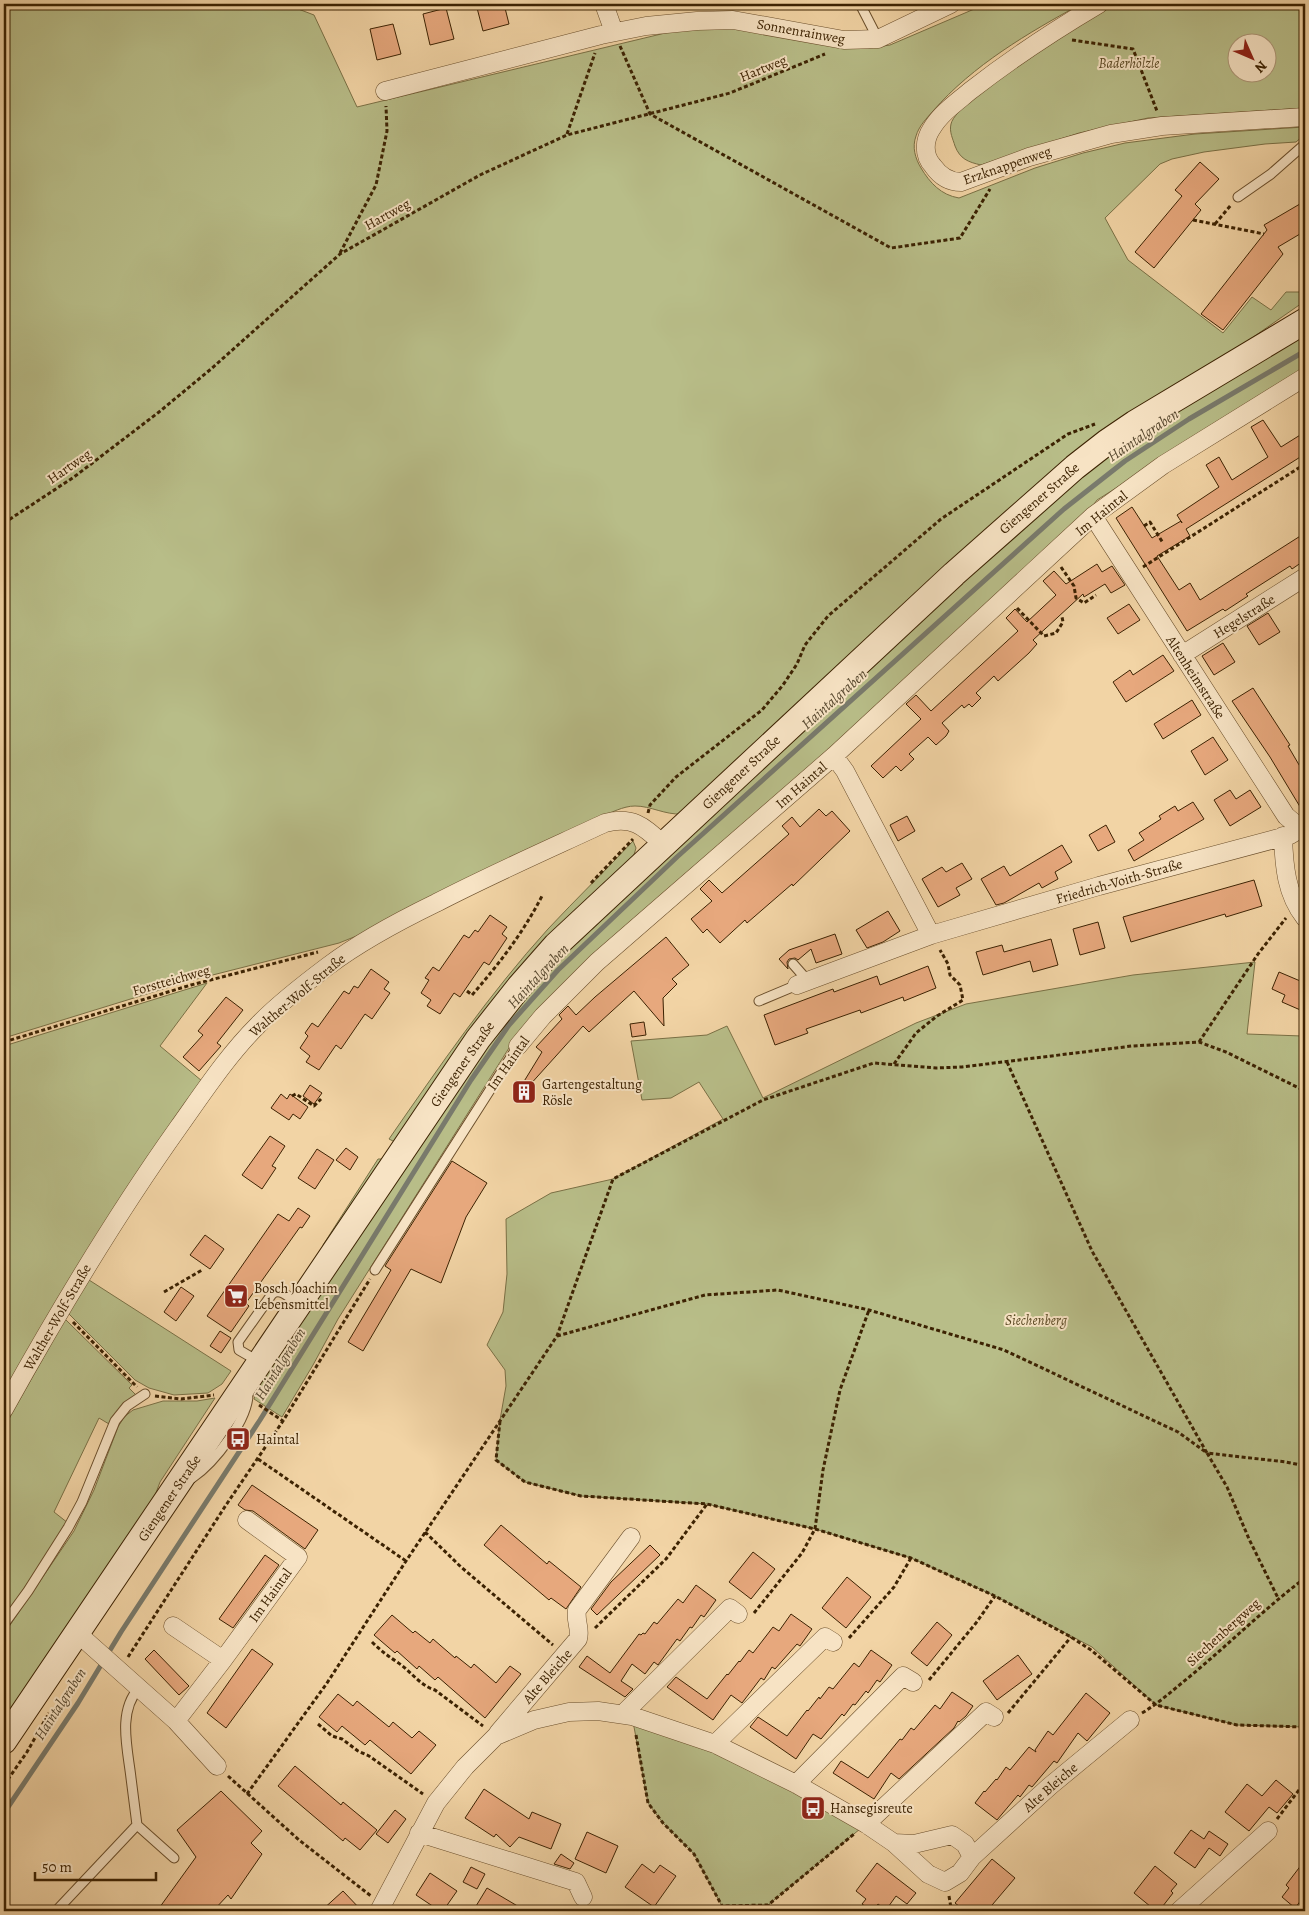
<svg xmlns="http://www.w3.org/2000/svg" width="1309" height="1915" font-family="Alegreya,serif">
  <style>
    .green { fill: #b8bd88; stroke: #7a7045; fill-rule: evenodd }
    .lines { fill: none; stroke-linecap: round; stroke-linejoin: round }
    .stream { stroke: #797a6c; stroke-width: 5 }
    .building { fill: #e7a87d; stroke: #3c2202 }
    .service-casing { stroke: #6a4e2b; stroke-width: 11 }
    .minor-casing { stroke: #6a4e2b; stroke-width: 19 }
    .secondary-casing { stroke: #3c2202; stroke-width: 27 }
    .path { stroke: #3c2202; stroke-width: 3; stroke-dasharray: 4 2.5; stroke-linecap: butt }
    .service { stroke: #f7e3c4; stroke-width: 9 }
    .minor { stroke: #f7e3c4; stroke-width: 18 }
    .secondary { stroke: #f7e3c4; stroke-width: 25 }
    .labels { text-anchor: middle; stroke-width: 4; stroke-linejoin: round; paint-order: stroke }
    .street-label { font-size: 14px; fill: #3c2202; stroke: #f7e3c4 }
    .park-label { font-size: 14px; font-style: italic; fill: #5b4924; stroke: #f7e3c4 }
    .poi-label { font-size: 14px; fill: #3c2202; stroke: #f7e3c4; text-anchor: start }
    .water-label { font-size: 15px; font-style: italic; fill: #56472e; stroke: #f7e3c4 }
  </style>
  <rect width="100%" height="100%" fill="#f2d4a5"/>
  <filter id="stains"><feTurbulence type="fractalNoise" baseFrequency=".004" numOctaves="4"/><feColorMatrix values="0 0 0 0 .2 0 0 0 0 .09 0 0 0 0 .02 0 0 0 .5 -.17"/></filter>
  <radialGradient id="worn" r=".72"><stop offset=".6" stop-color="#630" stop-opacity="0"/><stop offset="1" stop-color="#630" stop-opacity=".3"/></radialGradient>
  <!-- green -->
  <path class="green" d="M4 4H285L314 15 357 107 682 29 735 26 870 48 890 45 986 4H1081C1028 33 973 65 933 111 926 119 919 126 916 136 912 147 915 158 921 168 930 183 941 195 959 198L1035 168 1083 153 1125 143 1195 134 1304 127 1303 136 1296 142 1265 144 1204 152 1172 159 1160 164 1105 218 1128 260 1223 333 1252 297 1271 310 1286 292H1305V301L1249 340 1133 413 682 814C665 815 651 806 635 806 623 806 611 813 600 817L364 933 339 943 189 981 4 1038Z
    M1116 4H1305V108L1148 118 1079 133 981 165C968 162 960 159 955 146 953 139 949 132 951 124 956 99 1089 19 1116 4ZM1236 42H1266V72H1236Z
    M1305 335V369L1097 500 1091 508 514 1040 338 1319 313 1365 282 1417 254 1399 263 1373 534 978 930 608 1109 451Z
    M633 841 636 848 633 858 397 1143 389 1139C439 1067 489 994 548 929 576 899 605 871 633 841Z
    M1255 962 1247 1034 1302 1036 1305 1037V1727L1237 1725 1156 1705 1092 1647 995 1596 911 1558 815 1529 707 1504 581 1496 525 1482 496 1460 500 1420 506 1386 505 1370 487 1345 503 1312 507 1274 506 1219 551 1193 613 1179 723 1119 699 1082 671 1098 642 1100 631 1041 707 1035 727 1026 763 1098 916 1023 966 1004 1133 975Z
    M207 983 160 1046 202 1081 4 1394V1046Z
    M378 1159H381L384 1163 324 1248 323 1245Z
    M89 1280 231 1371 222 1384 208 1393 174 1395 149 1388 135 1380 68 1313Z
    M65 1319 132 1385 129 1388 136 1395 122 1407 109 1424 99 1418 54 1512 68 1523 12 1606 4 1616V1428Z
    M215 1398 160 1482 147 1517 4 1729V1634L74 1531 94 1490 118 1427 124 1417 133 1410 163 1401H197Z
    M632 1716 679 1731 866 1824 768 1905 722 1906 694 1854 663 1823 648 1803Z"/>
  <g class="lines">
    <!-- stream -->
    <path class="stream" d="M4 1813 78 1703 121 1632 260 1420 471 1080 509 1025 558 970 677 857 1064 509 1125 461 1189 419 1305 351"/>
  </g>
  <!-- building -->
  <path class="building" d="M476 4H504L509 24 483 31Z
    M446 8 454 39 430 45 423 14Z
    M393 24 401 54 377 60 370 29Z
    M1200 162 1219 179 1195 204 1201 210 1154 268 1135 252 1182 196 1175 190Z
    M1305 201V231L1278 247 1283 254 1223 330 1201 314 1267 230 1264 225Z
    M1263 420 1281 447 1305 432V454L1186 529 1190 536 1157 556 1179 590 1190 583 1200 600 1305 533V560L1292 569 1290 566 1246 594 1248 596 1225 611 1223 609 1187 631 1116 518 1132 507 1152 538 1181 521 1182 523 1177 515 1219 487 1206 465 1219 457 1232 480 1268 457 1251 427Z
    M1097 564 1102 572 1112 566 1125 585 1111 593 1105 584 1084 597 1083 594 1033 640 1037 644 1029 653 998 681 994 676 976 693 981 698 972 707 969 704 964 708 962 705 942 723 949 731 946 736 936 745 928 737 909 754 914 759 901 771 896 766 883 778 871 766 921 719 906 704 916 695 931 711 1018 631 1006 618 1015 609 1027 622 1056 595 1043 581 1054 571 1066 584Z
    M1129 604 1140 620 1118 634 1107 618Z
    M1268 613 1280 632 1259 645 1247 626Z
    M1223 643 1235 662 1214 675 1202 656Z
    M1163 655 1174 671 1126 702 1113 682 1130 670 1133 675Z
    M1253 688 1290 745 1288 746 1305 775V815L1270 757 1232 701Z
    M1192 700 1201 715 1163 739 1154 724Z
    M1213 737 1228 760 1205 775 1191 751Z
    M1230 790 1236 799 1250 790 1261 807 1230 826 1214 800Z
    M1193 802 1204 819 1134 861 1128 850 1144 840 1139 833 1161 819 1159 816 1175 806 1178 811Z
    M819 809 826 816 832 811 850 831 793 886 792 884 747 923 745 920 720 943 707 929 703 933 691 919 712 901 700 889 709 880 722 893 789 834 782 826 792 817 800 827Z
    M907 816 915 831 898 841 890 825Z
    M1106 825 1115 842 1098 851 1089 835Z
    M1062 845 1072 862 1055 872 1058 879 1042 888 1039 883 1004 903 996 905 981 879 1004 866 1010 876Z
    M962 863 972 879 956 888 960 895 938 907 922 879 942 867 946 872Z
    M1254 880 1262 906 1226 917 1225 914 1131 942 1123 917Z
    M888 911 900 931 883 942 867 948 856 930Z
    M490 915 507 927 502 934 507 938 489 965 484 962 460 997 454 993 440 1014 427 1006 431 1000 421 993 429 980 425 978 433 967 439 971 464 935 469 938 475 930 478 932Z
    M1098 922 1105 948 1080 955 1073 929Z
    M835 934 842 954 816 963 811 949 798 960 795 958 789 959 787 962 788 969 779 959 789 950Z
    M666 937 689 965 672 979 677 984 663 998 664 1026 634 991 589 1032 583 1026 528 1087 523 1083 542 1052 536 1047 562 1019 559 1015 568 1006 576 1015 595 997Z
    M1051 939 1058 965 1033 972 1030 961 983 975 976 952 1002 945 1004 952Z
    M928 966 936 988 904 1001 903 997 861 1013 860 1010 806 1029 808 1033 775 1045 764 1015 833 989 834 992 877 976 880 985Z
    M371 969 389 982 384 989 390 993 372 1019 365 1014 341 1049 336 1045 319 1070 306 1062 310 1056 300 1048 308 1036 305 1033 312 1023 318 1027 344 991 349 994 354 986 358 988Z
    M1279 972 1305 983V1012L1282 1002 1285 995 1272 989Z
    M226 997 243 1010 217 1043 221 1046 199 1071 183 1057 203 1035 198 1031Z
    M644 1022 646 1035 632 1037 630 1024Z
    M310 1085 322 1093 314 1104 303 1096Z
    M281 1094 287 1099 290 1094 308 1107 300 1119 293 1114 289 1120 271 1108Z
    M270 1136 285 1146 272 1166 276 1168 262 1189 242 1175Z
    M346 1148 358 1157 350 1170 336 1160Z
    M317 1149 334 1160 315 1189 298 1178Z
    M452 1161 487 1183 466 1217 441 1283 411 1269 363 1351 348 1342 391 1270 385 1266Z
    M298 1208 310 1216 302 1228 300 1227 246 1303 249 1306 231 1332 207 1316 278 1214 289 1221Z
    M205 1235 224 1249 210 1269 190 1255Z
    M181 1287 194 1296 176 1321 164 1312Z
    M220 1331 231 1338 221 1353 210 1346Z
    M252 1485 318 1530 305 1549 253 1511 245 1510 238 1505Z
    M501 1525 547 1564 549 1561 581 1587 566 1609 551 1598 549 1600 484 1545Z
    M650 1545 660 1555 597 1615 591 1609 611 1582Z
    M753 1552 775 1569 751 1599 729 1582Z
    M265 1555 279 1565 233 1628 219 1619Z
    M847 1577 871 1597 846 1628 822 1608Z
    M696 1585 716 1600 704 1617 701 1615 692 1628 690 1627 680 1641 677 1639 658 1665 654 1662 645 1674 632 1664 621 1681 633 1689 625 1697 579 1667 587 1656 610 1673 639 1634 641 1635 643 1633 645 1634 654 1622 657 1624 678 1599 683 1603Z
    M791 1614 812 1629 800 1646 797 1644 775 1669 772 1667 764 1680 761 1678 742 1703 731 1695 713 1720 667 1687 676 1677 707 1699 727 1674 728 1675 739 1661 740 1662 749 1650 753 1653 773 1627 779 1631Z
    M392 1615 413 1633 415 1631 430 1643 433 1639 455 1658 456 1656 471 1668 474 1664 496 1683 510 1666 521 1674 485 1718 438 1677 435 1680 419 1666 417 1669 397 1651 395 1653 374 1635Z
    M937 1622 952 1635 927 1666 911 1653Z
    M252 1649 273 1664 226 1728 207 1713Z
    M154 1650 189 1686 179 1695 145 1659Z
    M871 1650 892 1665 880 1682 877 1680 868 1693 866 1691 855 1705 853 1704 844 1716 842 1714 821 1739 813 1734 796 1759 750 1727 758 1717 787 1736 807 1710 808 1711 819 1697 820 1699 829 1687 833 1689 854 1663 859 1667Z
    M1018 1655 1032 1674 997 1700 983 1681Z
    M952 1692 973 1706 966 1716 959 1722 958 1721 954 1728 899 1779 891 1773 874 1799 833 1773 841 1761 868 1778 900 1739 902 1740 911 1728 914 1730 935 1705 940 1709Z
    M1086 1693 1110 1713 1087 1741 1078 1733 1057 1763 1054 1761 1032 1787 1029 1785 1020 1797 1018 1795 997 1820 975 1803 984 1791 985 1792 996 1779 997 1780 1006 1767 1010 1770 1029 1747 1036 1752 1035 1750 1048 1731 1053 1735Z
    M338 1694 353 1706 357 1701 389 1727 393 1722 412 1738 419 1731 436 1745 411 1774 370 1740 365 1745 342 1726 337 1732 319 1717Z
    M295 1766 341 1805 343 1802 377 1830 360 1850 345 1838 343 1841 278 1786Z
    M1276 1780 1293 1794 1277 1813 1269 1807 1249 1831 1225 1812 1247 1784 1262 1796Z
    M484 1789 529 1819 532 1812 561 1824 551 1849 519 1837 510 1847 496 1834 494 1837 465 1818Z
    M221 1791 262 1831 251 1843 262 1854 231 1899 228 1895 213 1911H157L196 1857 177 1830Z
    M395 1810 406 1819 388 1843 376 1834Z
    M1191 1830 1204 1839 1209 1831 1228 1844 1220 1856 1209 1848 1195 1868 1174 1853Z
    M587 1832 618 1846 606 1873 575 1859Z
    M561 1854 574 1863 570 1869 554 1864Z
    M992 1859 1015 1878 987 1911H965L955 1903Z
    M1305 1860V1895L1295 1908 1282 1897 1289 1888 1286 1885Z
    M877 1863 916 1893 907 1904 896 1896 886 1910 878 1904 872 1911 862 1904 866 1899 856 1891Z
    M642 1864 654 1873 660 1865 676 1876 654 1907 625 1887Z
    M1155 1866 1177 1884 1171 1891 1173 1893 1159 1911H1156L1134 1893Z
    M471 1867 485 1874 477 1889 463 1882Z
    M430 1873 457 1891 443 1911H440L416 1895Z
    M487 1888 526 1911H473Z
    M343 1891 362 1911H321Z"/>
  <g class="lines">
    <defs>
      <path id="service" d="M860 4 878 39
        M1238 197 1271 174 1305 144
        M793 964 808 981
        M759 1001 797 985
        M375 1270 518 1046
        M258 1361 239 1350 238 1342 272 1294C280 1287 290 1298 298 1304
        M192 1478C214 1463 250 1418 248 1391
        M4 1624 28 1591 68 1528 82 1502 115 1421 127 1406 145 1394
        M137 1825 174 1858
        M56 1911 137 1825C135 1809 133 1794 131 1778 128 1750 117 1712 139 1688"/>
      <path id="minor" d="M604 4 614 32
        M1099 4C1055 30 1011 59 970 91 957 102 941 113 932 128 924 140 923 155 933 166 940 176 949 182 961 182L1029 157 1111 134 1162 126 1305 117
        M385 91 601 35 646 26 697 21 733 20 844 40 878 39 951 4
        M1093 516 1286 816 1305 832
        M1182 655 1305 577
        M834 756 845 771 931 935
        M1283 836C1284 866 1286 894 1305 918
        M797 985 931 935 1099 886 1290 835 1305 826
        M518 1046 543 1016 597 962 834 756 1093 516 1163 465 1305 377
        M4 1409C58 1312 114 1218 178 1128 203 1093 227 1056 258 1025 278 1004 304 984 328 966 361 941 399 921 436 903 492 874 549 849 605 823 633 816 643 826 663 844
        M173 1626 223 1660
        M76 1632 176 1721 217 1766
        M623 1714 730 1608 738 1614
        M176 1721 223 1660 298 1557 247 1520
        M498 1733 578 1639C581 1628 575 1622 577 1610L631 1537
        M715 1744 825 1637 833 1642
        M796 1784 903 1676 913 1682
        M866 1824 986 1712 994 1717
        M419 1833 576 1882 583 1897
        M972 1857 1050 1786 1130 1720
        M379 1911 436 1803 465 1767 496 1736 534 1720 569 1712 598 1711 632 1716 715 1744 796 1784 866 1824 894 1843 928 1874 945 1882 960 1873 972 1857 965 1844 952 1835 914 1844 894 1843
        M1179 1911 1268 1831"/>
      <path id="secondary" d="M4 1741 478 1039 519 987 556 945 954 574 1075 467 1107 442 1135 423 1305 321"/>
    </defs>
    <!-- service casing -->
    <use href="#service" class="service-casing"/>
    <!-- minor casing -->
    <use href="#minor" class="minor-casing"/>
    <!-- secondary casing -->
    <use href="#secondary" class="secondary-casing"/>
    <!-- path -->
    <path class="path" d="M1072 40 1133 49 1157 111
      M620 46 650 114 891 248 960 238 990 189
      M567 134 595 53
      M1193 220 1264 234
      M1215 224 1231 205
      M340 253 376 185 387 131 386 106
      M4 523 74 477 159 412 211 369 340 254 480 175 567 135 730 93 825 54
      M1144 526 1150 522 1163 543
      M1061 567 1074 586 1076 598 1084 603 1096 595
      M1143 567 1305 464
      M1017 608 1044 636 1056 633 1063 622 1062 617
      M648 813 650 805 676 777 762 710 783 685 797 664 805 645 828 616 941 519 1068 434 1095 424
      M591 883 633 839
      M467 991 472 995C499 964 523 933 542 896
      M4 1042 191 985 318 952
      M1199 1042 1258 954 1286 918
      M1007 1062 1092 1251 1207 1453 1286 1462 1305 1466
      M894 1064 916 1033 937 1016 963 1000 960 985 950 975 948 964 940 950
      M292 1096 296 1094 314 1106 321 1099
      M164 1292 202 1270
      M73 1322 137 1387
      M557 1336 705 1295 778 1290 869 1310 1004 1350 1178 1432 1207 1453 1227 1487 1249 1539 1278 1598
      M155 1396 181 1399 214 1395
      M259 1405 283 1421
      M500 1421 496 1460 525 1482 581 1496 707 1504 815 1529 911 1558 995 1596 1071 1637 1091 1650 1156 1705 1237 1725 1305 1727
      M258 1459 406 1561
      M425 1532 461 1567 553 1645
      M754 1613 802 1553 815 1529 823 1470 840 1390 869 1310
      M595 1628 666 1559 707 1504
      M849 1638 894 1587 911 1558
      M372 1642C380 1650 388 1656 397 1662 411 1671 419 1685 435 1690L483 1726
      M128 1657 226 1505 283 1421 370 1279
      M929 1680 976 1623 995 1596
      M1008 1713 1071 1637
      M1142 1713C1159 1703 1173 1690 1188 1678 1228 1645 1264 1609 1305 1578
      M318 1724 332 1736 342 1739 358 1751 369 1756 423 1794
      M636 1735 648 1803 663 1823 694 1854 722 1906
      M228 1776 299 1840 371 1896
      M4 1785 27 1752 49 1713
      M247 1794 327 1683 406 1561 557 1336 613 1179 763 1100 874 1063 936 1068 962 1067 1132 1046 1199 1042 1226 1052 1305 1091
      M1277 1819 1305 1782
      M949 1896 951 1908 954 1911
      M768 1905 774 1911
      M714 1911 722 1906 768 1905 854 1834"/>
    <!-- service -->
    <use href="#service" class="service"/>
    <!-- minor -->
    <use href="#minor" class="minor"/>
    <!-- secondary -->
    <use href="#secondary" class="secondary"/>
  </g>
  <!-- icons -->
  <defs>
    <symbol id="building-square" viewBox="-11 -11 22 22"><rect x="-9" y="-9" width="18" height="18" rx="4" fill="#8f2418" stroke="#f7e3c4"/><path d="M-4-6H4V6H1V3H-1V6H-4ZM-2.5-4.3h1.7v1.8h-1.7ZM.8-4.3h1.7v1.8H.8ZM-2.5-1h1.7V.8h-1.7ZM.8-1h1.7V.8H.8Z" fill="#fff"/></symbol>
    <symbol id="supermarket-square" viewBox="-11 -11 22 22"><rect x="-9" y="-9" width="18" height="18" rx="4" fill="#8f2418" stroke="#f7e3c4"/><path d="M-6-5.5h2.5l.6 2H6L4.5 2H-2.5L-4.4-4H-6ZM-1.5 3.2a1.3 1.3 0 1 0 .1 0ZM3 3.2a1.3 1.3 0 1 0 .1 0Z" fill="#fff"/></symbol>
    <symbol id="bus-square" viewBox="-11 -11 22 22"><rect x="-9" y="-9" width="18" height="18" rx="4" fill="#8f2418" stroke="#f7e3c4"/><path d="M-5-6H5V4H4V6H2V4H-2V6H-4V4H-5ZM-3.5-4V0h7V-4ZM-3.5 1.2v1.5H-2V1.2ZM2 1.2v1.5H3.5V1.2Z" fill="#fff"/></symbol>
  </defs>
  <g fill-rule="evenodd">
    <use href="#building-square" x="510" y="1078" width="28" height="28"/>
    <use href="#supermarket-square" x="222" y="1282" width="28" height="28"/>
    <use href="#bus-square" x="224" y="1425" width="28" height="28"/>
    <use href="#bus-square" x="799" y="1794" width="28" height="28"/>
  </g>
  <g class="labels">
    <!-- street labels -->
    <g class="street-label">
      <text transform="translate(801 31) rotate(10)" y="5">Sonnenrainweg</text>
      <text transform="translate(763 68) rotate(-22)" y="5">Hartweg</text>
      <text transform="translate(1007 165) rotate(-19)" y="5">Erzknappenweg</text>
      <text transform="translate(387 214) rotate(-29)" y="5">Hartweg</text>
      <text transform="translate(69 466) rotate(-35)" y="5">Hartweg</text>
      <text transform="translate(1039 498) rotate(-41)" y="5">Giengener Straße</text>
      <text transform="translate(1101 513) rotate(-39)" y="5">Im Haintal</text>
      <text transform="translate(1244 616) rotate(-32)" y="5">Hegelstraße</text>
      <text transform="translate(1196 677) rotate(57)" y="5">Altenheimstraße</text>
      <text transform="translate(741 772) rotate(-43)" y="5">Giengener Straße</text>
      <text transform="translate(801 785) rotate(-41)" y="5">Im Haintal</text>
      <text transform="translate(1119 881) rotate(-16)" y="5">Friedrich-Voith-Straße</text>
      <text transform="translate(171 980) rotate(-16)" y="5">Forstteichweg</text>
      <text transform="translate(297 995) rotate(-40)" y="5">Walther-Wolf-Straße</text>
      <text transform="translate(508 1063) rotate(-55)" y="5">Im Haintal</text>
      <text transform="translate(462 1064) rotate(-55)" y="5">Giengener Straße</text>
      <text transform="translate(57 1317) rotate(-60)" y="5">Walther-Wolf-Straße</text>
      <text transform="translate(169 1498) rotate(-56)" y="5">Giengener Straße</text>
      <text transform="translate(270 1595) rotate(-54)" y="5">Im Haintal</text>
      <text transform="translate(1223 1632) rotate(-42)" y="5">Siechenbergweg</text>
      <text transform="translate(547 1676) rotate(-49)" y="5">Alte Bleiche</text>
      <text transform="translate(1050 1787) rotate(-41)" y="5">Alte Bleiche</text>
    </g>
    <!-- park labels -->
    <g class="park-label">
      <text x="1129" y="68">Baderhölzle</text>
      <text x="1036" y="1325">Siechenberg</text>
    </g>
    <!-- poi labels -->
    <g class="poi-label">
      <text x="542" y="1089">Gartengestaltung<tspan x="542" dy="16">Rösle</tspan></text>
      <text x="254" y="1293">Bosch Joachim<tspan x="254" dy="16">Lebensmittel</tspan></text>
      <text x="256" y="1444">Haintal</text>
      <text x="830" y="1813">Hansegisreute</text>
    </g>
    <!-- water labels -->
    <g class="water-label">
      <text transform="translate(1143 435) rotate(-34)" y="5">Haintalgraben</text>
      <text transform="translate(834 699) rotate(-42)" y="5">Haintalgraben</text>
      <text transform="translate(538 976) rotate(-47)" y="5">Haintalgraben</text>
      <text transform="translate(280 1364) rotate(-58)" y="5">Haintalgraben</text>
      <text transform="translate(60 1704) rotate(-57)" y="5">Haintalgraben</text>
    </g>
  </g>
  <!-- margin -->
  <rect width="1309" height="1915" fill="none" stroke="#f2d4a5" stroke-width="20"/>
  <rect x="5" y="5" width="1299" height="1905" fill="none" stroke="#3c2202" stroke-width="2.5"/>
  <rect x="10" y="10" width="1289" height="1895" fill="none" stroke="#3c2202"/>
  <!-- north arrow -->
  <g transform="translate(1252 58) rotate(135)"><circle r="24" fill="#f7e3c4" stroke="#ac9676"/>
  <path d="M0-4L9 19L0 12L-9 19Z" fill="#8f2418"/>
  <text y="-8" font-size="14" font-weight="bold" text-anchor="middle" fill="#3c2202">N</text>
  </g>
  <!-- scale -->
  <path d="M35 1872v8h121v-8" fill="none" stroke="#3c2202" stroke-width="2.5"/>
  <text x="42" y="1872" font-size="15" fill="#3c2202" stroke="#f7e3c4" stroke-width="4" paint-order="stroke">50 m</text>
  <rect width="100%" height="100%" filter="url(#stains)"/>
  <rect width="100%" height="100%" fill="url(#worn)"/>
</svg>
